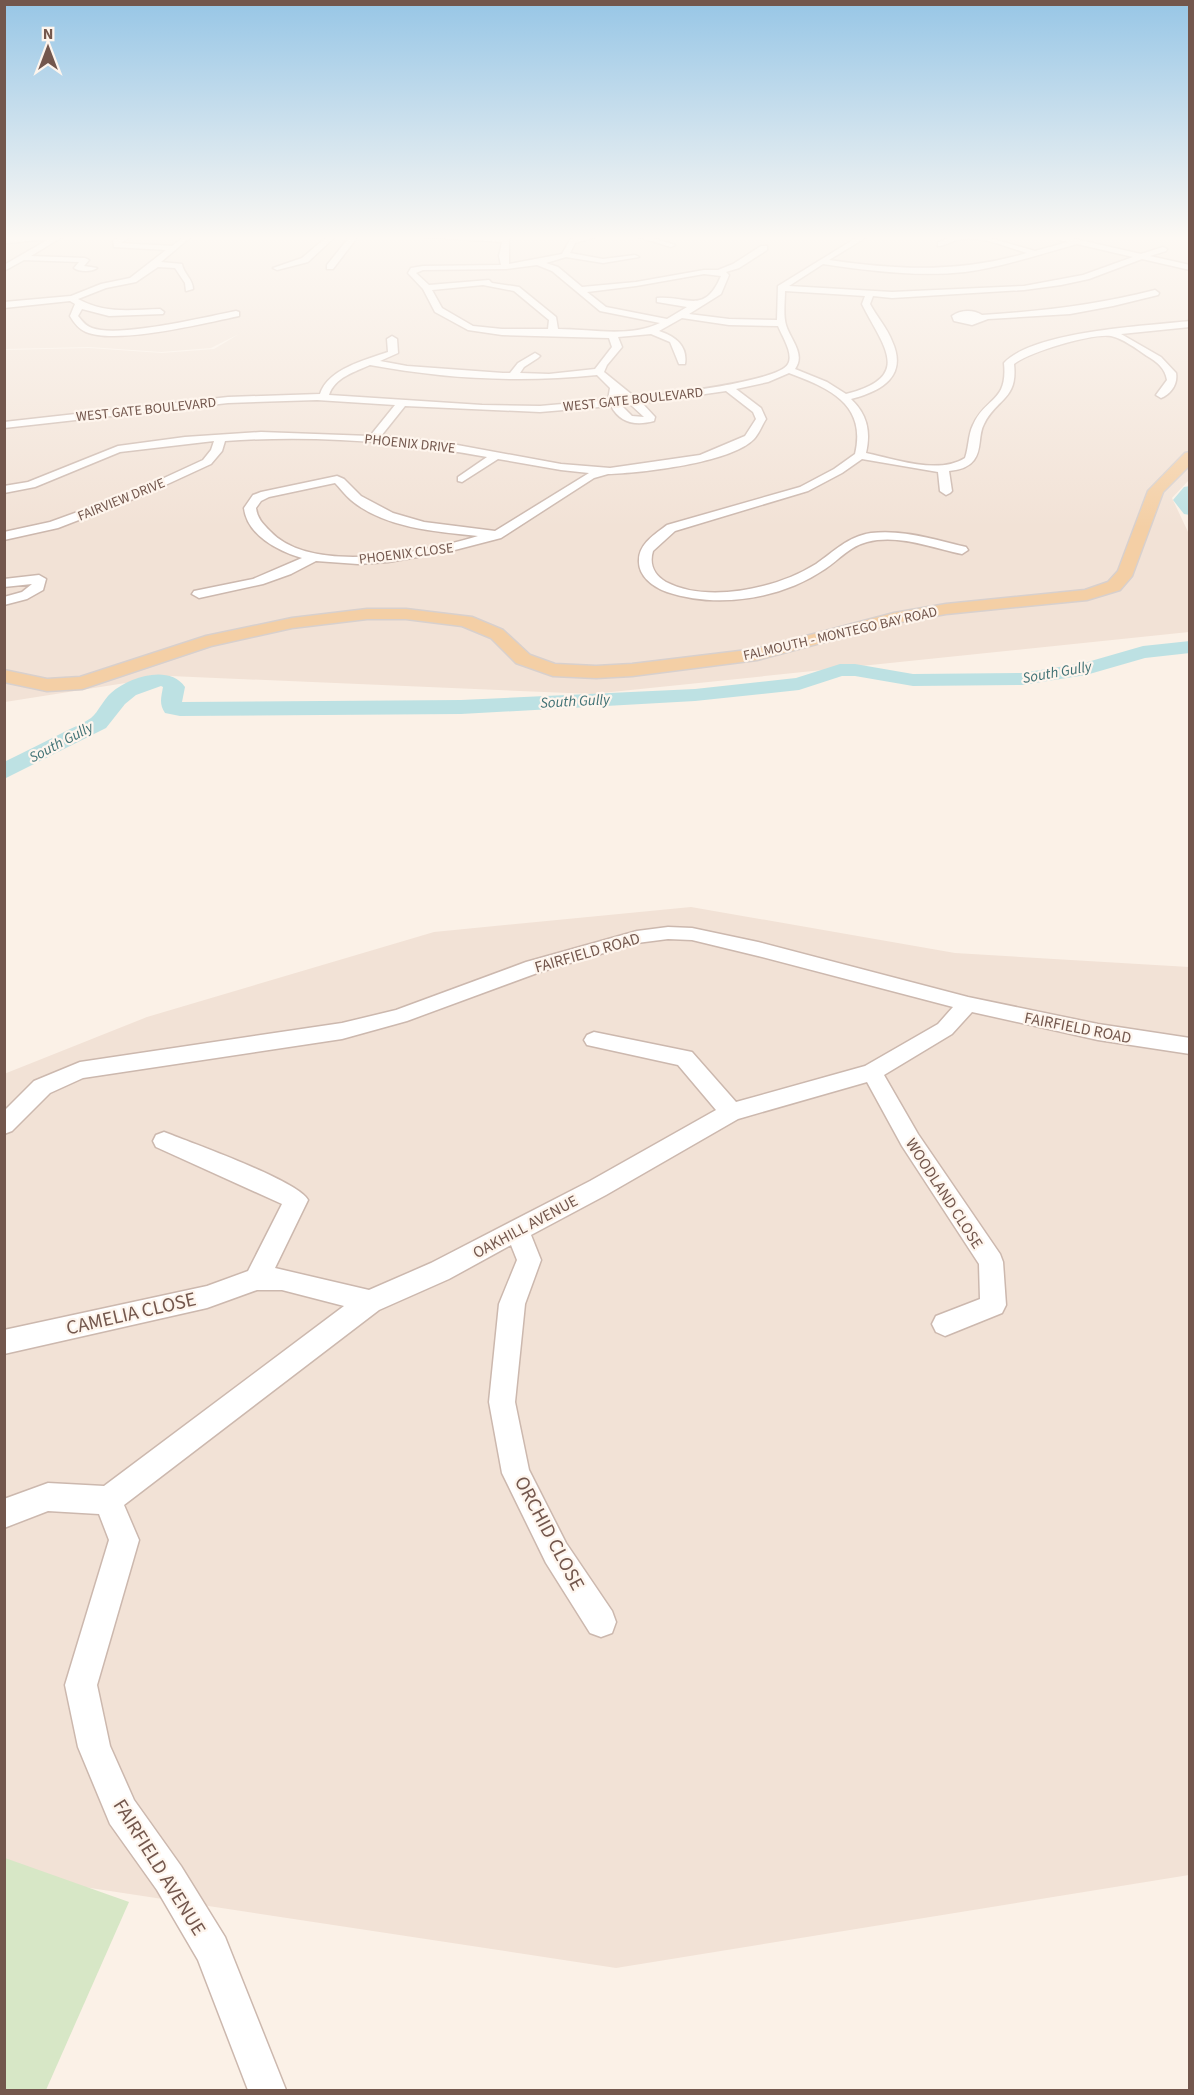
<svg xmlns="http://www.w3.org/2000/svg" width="1194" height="2095" font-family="'Source Sans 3',sans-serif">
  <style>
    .residential { fill: #f2e2d6 }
    .green { fill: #d7e7c6 }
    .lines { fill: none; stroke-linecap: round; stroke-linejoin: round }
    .river { fill: #bde1e3; fill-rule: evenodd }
    .minor-casing { stroke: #ccb8ae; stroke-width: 3 }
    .major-casing { stroke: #d8d0cd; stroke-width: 3 }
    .minor { fill: #fff; fill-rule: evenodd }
    .major { fill: #f4cfa5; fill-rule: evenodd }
    .labels { text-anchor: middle; stroke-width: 4.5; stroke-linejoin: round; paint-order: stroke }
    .far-street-label { font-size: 14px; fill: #73574d; stroke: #fef5ed }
    .far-water-label { font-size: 15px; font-style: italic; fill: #427376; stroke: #fef5ed }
    .street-label { font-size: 16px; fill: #73574d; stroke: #fef5ed }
    .near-street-label { font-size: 20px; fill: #73574d; stroke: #fef5ed }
  </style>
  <rect width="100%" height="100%" fill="#fbf1e7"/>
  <!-- residential -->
  <path class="residential" d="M5 235H1189V480L1172 498 1189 534V632L592 694 170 676 5 702V350L89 348 162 353 214 349 239 334 211 348 161 352 89 347 5 349Z
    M691 907 955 953 1189 967V1875L616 1968 5 1875 4 1074 147 1017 434 932Z"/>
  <!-- green -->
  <path class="green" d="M5 1858 129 1902 46 2090H5Z"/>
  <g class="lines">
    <!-- river -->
    <path class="river" d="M1190 486V515L1184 514 1173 500 1184 487Z
      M1190 641V653L1145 658 1086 675 1022 685 913 686 855 676H842L799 690 695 701 461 714 180 716 165 713C159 704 161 698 163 687L161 686 136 695 125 704 106 728 4 779V762C25 752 46 741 66 731 74 727 84 723 91 718 99 711 103 700 111 693 129 677 169 664 185 687L182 702 461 700 695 689 796 678 840 664H855L913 674 1022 673 1084 663 1143 646Z"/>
    <defs>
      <path id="minor" d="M47 235H65L31 256 85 258 89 260 84 266 97 268C92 272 79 272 74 268L79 262 24 260 4 271V265L49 239 8 243H5V239Z
        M124 235H133L121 243 172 246 186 235H193L161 262 182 264C183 273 193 279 193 289L186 291 185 283 175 268 158 267 136 282 106 288 78 299C105 314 130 310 160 309L164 312 163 314 109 316 82 309 78 316C82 321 86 326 92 328 119 338 205 317 236 311L239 312V316C206 323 116 345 86 332 79 329 74 323 70 316L75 304 70 301 4 308V302L71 296 101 284 130 278 166 250 114 247 113 241Z
        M329 235H337L308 262 277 270 273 268 302 258Z
        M351 235H359L333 269H327V265Z
        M421 235 509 238V264L562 254 570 240 585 235H602L575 243 570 253 603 259 635 255 639 257 603 263 566 257 546 263 558 267 582 287 636 282 704 270H718L733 264 761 246H767V250L739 268 726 272 729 275 721 294 689 314 729 319 777 320 778 286 861 235H870L829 260C899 270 958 273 1027 253 1006 247 983 236 961 239 953 240 946 246 938 246V242L958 235H979L1035 251 1068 242 1059 240 1058 238 1062 236 1141 254 1163 247 1167 249 1166 251 1150 256 1190 265V270L1142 259 1089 279 1061 285 1024 290 892 298 873 296 870 304C877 317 887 328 892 341 908 376 882 391 851 399 867 414 871 431 866 453 895 459 938 475 965 458 969 447 968 435 973 425 985 397 1008 403 1004 363 1034 331 1145 326 1190 321V327L1121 334 1161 357 1176 373C1178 384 1171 394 1161 398L1156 395 1167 380C1165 368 1157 362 1147 356 1137 349 1122 338 1111 336 1092 333 1029 352 1014 364 1018 400 997 398 984 424 978 435 982 450 974 460 968 468 958 470 949 471L952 491 950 493 946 495 940 491 938 472 862 459 842 473 808 491 675 531 653 551C649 564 654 575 666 582 708 604 778 588 816 564 835 551 847 537 871 533 903 529 936 540 966 547L968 550 962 554C932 548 899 534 867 542 850 546 840 559 825 569 781 599 718 609 667 592 653 587 638 576 639 560 639 544 655 534 667 525L800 487 834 469 855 454C867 404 829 388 789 373L768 382 736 389 761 408 766 419C762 425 759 434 754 439 731 463 641 473 608 474L594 478 501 538 447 552 388 562 358 564 316 561 291 574 263 584 199 598 192 594 194 591 253 579 302 558C278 551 247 535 244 508L253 495 261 492 337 476 344 479 361 496 393 513 424 522 495 531 589 473 561 470 498 459 462 482 458 481V477L487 457C401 441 311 435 225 441L222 451 211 464 146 494 58 528 4 540V532L50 522 138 490 203 460 211 450 214 441 120 452 35 487 4 493V486L28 482 118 446 185 437 261 432 370 436 395 405 317 400 228 403 4 428V422L228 397 320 394C328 369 365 360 388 352L387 339 392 336 397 339 398 353 380 361 407 366 503 373H510L518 363 535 353 540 356 538 358 524 367 520 373 549 374 595 369 612 347 609 338 502 335 468 330 435 312 423 289 408 273 411 268 423 266 501 265 499 256 502 242 424 237ZM1077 244 1133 257 1083 275 1024 286 892 292 789 286 823 264C870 271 918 277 965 272 1003 267 1040 254 1077 244ZM537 265 552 271 600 311 660 323C628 338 592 329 558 329L556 317 519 287 492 283 489 280 429 285 416 273 423 270 506 269ZM704 274 721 276C704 316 687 295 657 298V302L687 307 667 319 606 307 587 292 636 286ZM483 285 514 291 549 320 548 329H502L473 326 442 308 432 290ZM785 291 865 296 862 304C882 345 915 377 846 394L827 382 795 369C806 354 790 339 786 325 783 315 785 301 785 291ZM682 318 729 325 778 326C782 336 794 354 788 364 779 382 659 395 636 398L604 372 607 365 622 347 618 337 651 334 670 342 679 364H685C688 346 675 336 659 331ZM370 365C445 379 521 383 597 375L610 388 608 400 540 406 482 405 329 395C335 377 355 372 370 365ZM726 391 753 412 756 419 745 436 700 455 610 468 561 464 441 442 381 436 405 406 540 412 611 406C620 423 636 426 654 421L655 417 642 403ZM618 394 624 399H618ZM621 405H631L644 417 632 416ZM335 483C340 488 345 495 351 500 384 528 437 532 478 536 426 552 312 576 270 531 263 524 257 518 256 508L261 501 269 497Z
        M632 235H643L675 245 671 247Z
        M1184 235H1190V237H1185Z
        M1155 290 1159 293 1158 295 1113 306 1070 314 988 319 972 325 954 321 952 316C960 310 973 309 982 315 1042 311 1097 305 1155 290Z
        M39 575 46 579 43 590 27 599 4 605V597L22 592 32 584 4 587V579Z
        M668 927 692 928 758 942 968 997 1098 1024 1190 1038V1054L1098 1040 972 1012 952 1034 884 1075 918 1134 1000 1254 1003 1262 1006 1305 1002 1313 945 1336 936 1332 932 1324 936 1316 980 1299 979 1264 902 1146 867 1082 738 1119 606 1195 531 1235 541 1260 525 1304 515 1402 529 1470 566 1543 612 1611 616 1622 612 1633 601 1637 590 1633 546 1563 502 1473 489 1402 499 1304 517 1260 511 1245 449 1279 379 1310 124 1505 139 1540 97 1685 110 1746 134 1800 181 1866 225 1937 286 2090H248L198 1960 157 1890 110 1824 78 1747 65 1685 109 1540 99 1514 48 1511 4 1528V1499L48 1483 104 1486 344 1306 282 1290H257L207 1308 4 1354V1330L207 1286 248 1271 282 1204 156 1147 153 1141 156 1135 164 1132 172 1135C197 1145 298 1181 308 1200L275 1268 369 1290 431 1263 590 1181 716 1110 678 1065 587 1045 584 1040 587 1035 594 1032 692 1052 736 1102 865 1066 938 1024 953 1007 758 956 692 940 668 939 637 943 540 972 407 1021 342 1039 83 1078 50 1093 12 1131 4 1134V1111L34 1081 80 1062 342 1023 396 1010 526 962 637 931Z"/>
      <path id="major" d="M1190 452V465L1163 492 1132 576 1120 590 1087 600 946 614 895 623 757 660 632 676 596 678 553 676 516 663 491 638 462 626 406 619H367L292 628 211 646 82 689 47 691 4 682V670L47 679 80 677 206 636 292 618 367 609H406L472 617 503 630 530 655 555 664 596 666 632 664 756 649 894 613 946 604 1085 590 1108 582 1118 571 1148 491 1185 453Z"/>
    </defs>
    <!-- minor casing -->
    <use href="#minor" class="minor-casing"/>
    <!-- major casing -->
    <use href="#major" class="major-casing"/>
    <!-- minor -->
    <use href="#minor" class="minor"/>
    <!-- major -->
    <use href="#major" class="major"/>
  </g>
  <!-- sky -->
  <linearGradient id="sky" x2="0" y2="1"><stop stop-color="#97c6e6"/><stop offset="0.45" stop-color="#fdf9f4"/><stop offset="1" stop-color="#fdf9f4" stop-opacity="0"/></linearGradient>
  <rect width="1194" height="528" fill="url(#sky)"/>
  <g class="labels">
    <!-- far-street labels -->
    <g class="far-street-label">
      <text transform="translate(633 399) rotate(-6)" y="5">WEST GATE BOULEVARD</text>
      <text transform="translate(146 409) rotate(-6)" y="5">WEST GATE BOULEVARD</text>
      <text transform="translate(410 443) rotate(6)" y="5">PHOENIX DRIVE</text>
      <text transform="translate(121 499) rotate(-22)" y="5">FAIRVIEW DRIVE</text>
      <text transform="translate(406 553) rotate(-7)" y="5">PHOENIX CLOSE</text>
      <text transform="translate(840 633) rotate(-13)" y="5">FALMOUTH - MONTEGO BAY ROAD</text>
    </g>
    <!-- far-water labels -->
    <g class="far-water-label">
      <text transform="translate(1057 672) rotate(-10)" y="5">South Gully</text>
      <text transform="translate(575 701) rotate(-3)" y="5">South Gully</text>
      <text transform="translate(61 742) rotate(-28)" y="5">South Gully</text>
    </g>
    <!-- street labels -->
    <g class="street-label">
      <text transform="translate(587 952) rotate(-16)" y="6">FAIRFIELD ROAD</text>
      <text transform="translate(1078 1027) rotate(11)" y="6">FAIRFIELD ROAD</text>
      <text transform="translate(945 1193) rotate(57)" y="6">WOODLAND CLOSE</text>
      <text transform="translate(525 1226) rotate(-28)" y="6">OAKHILL AVENUE</text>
    </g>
    <!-- near-street labels -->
    <g class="near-street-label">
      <text transform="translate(131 1313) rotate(-13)" y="7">CAMELIA CLOSE</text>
      <text transform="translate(550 1533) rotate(62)" y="7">ORCHID CLOSE</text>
      <text transform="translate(160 1867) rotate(58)" y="7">FAIRFIELD AVENUE</text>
    </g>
  </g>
  <!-- border -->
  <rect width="1194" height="2095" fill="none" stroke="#73574d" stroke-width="12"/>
  <!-- north arrow -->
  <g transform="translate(48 48)" stroke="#fef5ed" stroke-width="4.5" paint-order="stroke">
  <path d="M0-4.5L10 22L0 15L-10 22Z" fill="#73574d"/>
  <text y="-9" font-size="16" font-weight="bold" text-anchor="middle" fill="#73574d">N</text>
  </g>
</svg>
